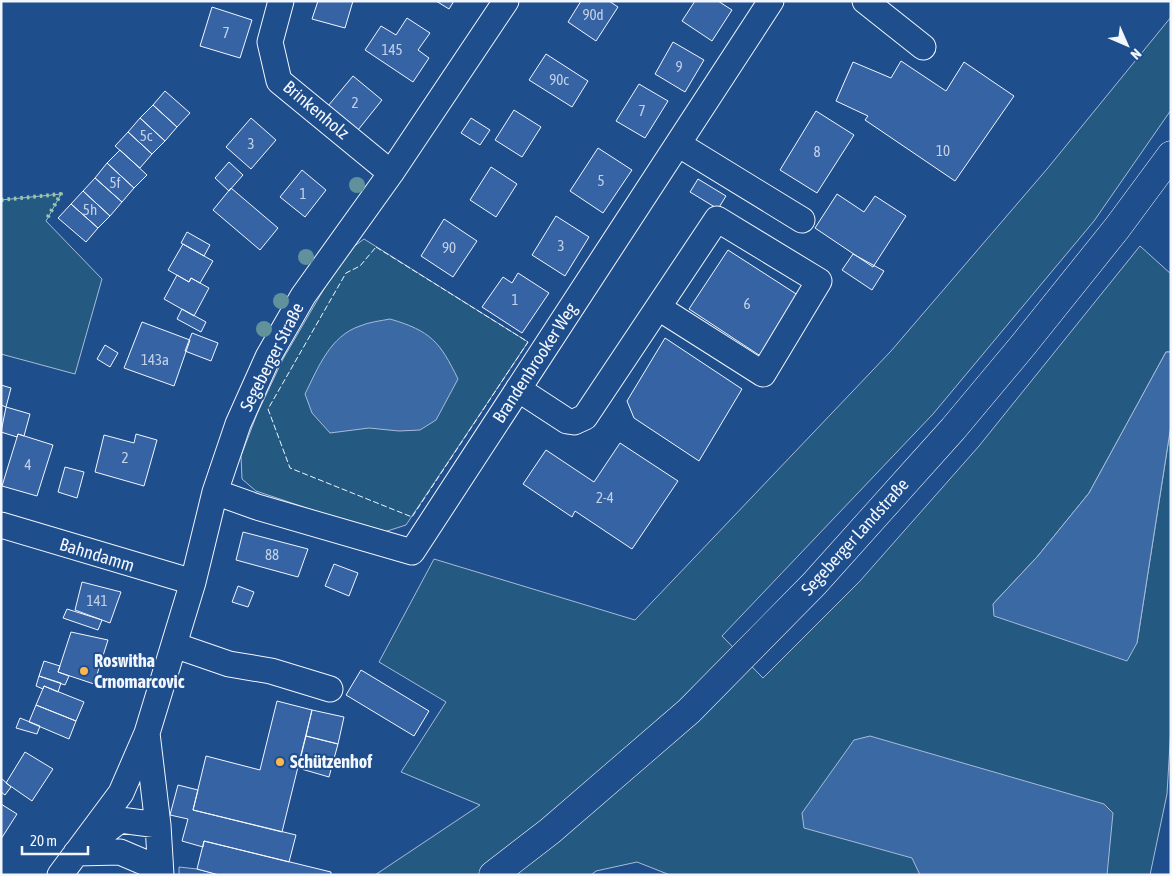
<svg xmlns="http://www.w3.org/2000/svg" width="1172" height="876" font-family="'Asap Condensed',sans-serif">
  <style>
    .green { fill: #245a82; stroke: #a8bbd7 }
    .parking { fill: #305b95; stroke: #a8bbd7 }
    .water { fill: #3b69a3; stroke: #a8bbd7 }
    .building { fill: #3563a3; stroke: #f2f6ff }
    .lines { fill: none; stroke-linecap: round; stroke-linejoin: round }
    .minor-casing { stroke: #f2f6ff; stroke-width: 27 }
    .major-casing { stroke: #f2f6ff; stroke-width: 29 }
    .minor { stroke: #1f4e8c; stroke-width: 25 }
    .major { stroke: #1f4e8c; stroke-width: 28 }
    .hedge { stroke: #97c8a6; stroke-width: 4; stroke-dasharray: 2.5 4; stroke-linecap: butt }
    .fence { stroke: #f2f6ff; stroke-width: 1; stroke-dasharray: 6 2.5; stroke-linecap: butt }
    .tree { fill: #61919a }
    .poi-dot { fill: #ffb74d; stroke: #1f4e8c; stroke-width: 2 }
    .labels { text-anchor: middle; stroke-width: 4; stroke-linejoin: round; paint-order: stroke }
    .number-label { font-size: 15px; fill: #c3d1e8 }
    .street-label { font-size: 18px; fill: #f2f6ff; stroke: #1f4e8c }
    .poi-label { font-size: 18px; font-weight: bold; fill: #f2f6ff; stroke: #1f4e8c; text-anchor: start }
  </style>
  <rect width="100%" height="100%" fill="#1f4e8c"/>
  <!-- green -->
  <path class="green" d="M1171 17V110L1094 221 933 414 722 636 763 678 860 581 979 446 1140 246 1171 274V352H1166L1089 493 1037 557 993 604 1137 643 1171 425V727L1167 794 1150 875H670L637 862 596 871 591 875H375L480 805 401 772 446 702 379 662 434 559 635 620 891 351 1047 169Z
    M61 194 46 221 102 279 75 374 1 354V200Z
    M364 239 528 342 406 525 381 533 256 491 242 479 241 456 257 414 283 359 345 253Z"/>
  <!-- parking -->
  <path class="parking" d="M179 867 197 869 219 875H179Z"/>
  <!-- water -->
  <path class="water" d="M390 319C431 331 440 342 458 379L436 420 420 430 399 431 369 428 330 433 312 413 305 394C318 368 330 336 360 326 369 322 380 321 390 319Z
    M1166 352H1171V425L1137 643 1127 661 994 616 993 604 1037 557 1089 493Z
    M870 736 1104 804 1113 813 1107 875H920L912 858 804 828 802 813 854 740Z"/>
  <!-- building -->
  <path class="building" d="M318 1H353L345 28 312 19Z
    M436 1H454L449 9Z
    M581 1H609L618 7 596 41 568 22Z
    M695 1H718L732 10 712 41 682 21Z
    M212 7 252 20 240 58 200 46Z
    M407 18 430 33 418 50 429 58 413 82 365 50 381 26 396 35Z
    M673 42 704 60 685 92 655 74Z
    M546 54 588 81 572 107 529 80Z
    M901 61 946 91 964 62 1014 96 955 181 865 120 868 116 836 101 853 62 891 78Z
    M353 76 382 100 358 130 328 106Z
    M639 84 668 101 645 138 616 121Z
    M165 91 190 113 177 127 153 105Z
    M153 105 177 127 165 141 140 118Z
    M514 110 541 127 522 157 495 140Z
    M816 111 854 135 817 193 780 170Z
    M140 118 165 141 152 154 128 132Z
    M251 118 276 140 251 169 226 147Z
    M471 118 490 130 480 145 461 133Z
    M128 132 152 154 140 168 115 146Z
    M598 148 632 170 603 213 570 191Z
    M120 150 147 175 134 188 107 163Z
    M229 162 243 175 229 191 215 178Z
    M107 163 134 188 122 202 95 178Z
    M491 167 517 184 496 217 470 200Z
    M302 170 326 190 305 217 280 197Z
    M95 178 122 202 110 216 83 191Z
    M698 179 726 196 718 209 690 192Z
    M231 188 278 228 260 250 213 210Z
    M83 191 110 216 98 228 71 204Z
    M837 194 864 212 875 196 906 216 873 267 815 228Z
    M71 204 98 228 86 242 58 218Z
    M556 216 589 237 565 276 532 255Z
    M444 219 477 241 453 277 421 256Z
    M187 232 210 245 204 256 181 243Z
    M183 244 213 261 200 283 191 278 189 282 168 270Z
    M728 250 804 299 765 359 689 309Z
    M853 254 884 271 872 290 842 270Z
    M518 273 549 293 522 333 482 307 503 277 512 283Z
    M177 275 189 282 191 278 209 288 194 316 164 299Z
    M182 309 206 322 201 332 177 319Z
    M142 322 190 340 174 386 124 368Z
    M192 333 218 343 211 361 185 351Z
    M665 338 742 389 699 461 634 418 627 401Z
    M105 345 118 353 110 367 97 359Z
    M1 385 11 388 6 407 1 405Z
    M6 407 30 414 24 436 18 434 17 437 1 432Z
    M18 434 53 445 37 496 2 486Z
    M136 434 157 440 144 486 95 472 104 435 134 443Z
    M620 443 678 481 632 549 575 511 572 517 523 484 546 450 594 482Z
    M65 467 84 472 77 498 58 492Z
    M243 532 308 549 298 577 236 560Z
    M334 564 358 573 349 596 325 586Z
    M82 582 121 592 110 623 75 610Z
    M238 586 254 592 248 607 232 602Z
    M67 609 102 620 98 630 63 618Z
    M71 632 108 640 94 684 58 672Z
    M44 661 60 666 58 672 69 676 65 685 39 676Z
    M361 670 429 711 414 736 346 695Z
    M39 676 61 683 58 692 44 686 43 689 36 686Z
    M44 686 84 702 76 721 36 705Z
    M277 701 312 710 282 832 193 810 206 756 260 770Z
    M36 705 76 721 69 739 29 722Z
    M312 710 344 717 338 744 306 736Z
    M20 718 40 726 37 734 16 728Z
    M306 736 338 744 329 777 298 768Z
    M25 752 53 769 32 801 6 783Z
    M1 778 11 787 5 795 1 792Z
    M178 785 198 790 193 810 296 835 289 862 204 841 203 847 182 841 188 819 170 815Z
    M1 804 17 814 1 839Z
    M204 841 331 872V875H219L197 869Z"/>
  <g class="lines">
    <defs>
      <path id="minor" d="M281 1 270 42 279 81 391 173
        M865 1 923 47
        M678 144 802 220
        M518 389 567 421 574 422 585 417 717 219 819 281 763 374 659 308
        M215 492 257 507 412 552 771 1
        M1 525 193 582
        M174 645 229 664 271 671 330 689
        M147 733 158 825 161 875
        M94 840 120 820 158 825
        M76 853 120 852 160 869
        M60 875 121 793 147 733 193 582 215 492 238 424 268 357 303 296 391 173 506 1"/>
      <path id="major" d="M493 875 550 831 689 711 814 584 953 429 1024 344 1117 228 1171 155"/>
    </defs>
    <!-- minor casing -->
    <use href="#minor" class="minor-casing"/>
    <!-- major casing -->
    <use href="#major" class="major-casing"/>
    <!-- minor -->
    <use href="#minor" class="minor"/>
    <!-- major -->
    <use href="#major" class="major"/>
    <!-- hedge -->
    <path class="hedge" d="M1 200 61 194 46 220"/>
    <!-- fence -->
    <path class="fence" d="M376 247 528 342 412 517 290 468 268 409 346 273 360 266Z"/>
  </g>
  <!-- trees -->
  <g class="tree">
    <circle cx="357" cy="185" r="8"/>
    <circle cx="306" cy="257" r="8"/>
    <circle cx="281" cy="301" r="8"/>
    <circle cx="264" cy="329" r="8"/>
  </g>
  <!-- markers -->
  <g class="poi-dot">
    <circle cx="84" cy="671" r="5"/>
    <circle cx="280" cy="762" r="5"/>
  </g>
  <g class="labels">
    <!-- number labels -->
    <g class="number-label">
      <text x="593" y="20">90d</text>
      <text x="226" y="38">7</text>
      <text x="392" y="55">145</text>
      <text x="679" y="72">9</text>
      <text x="559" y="85">90c</text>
      <text x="355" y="108">2</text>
      <text x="642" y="116">7</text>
      <text x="146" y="141">5c</text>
      <text x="251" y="149">3</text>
      <text x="943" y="156">10</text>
      <text x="817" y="157">8</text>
      <text x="601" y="186">5</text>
      <text x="115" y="188">5f</text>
      <text x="303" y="199">1</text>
      <text x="90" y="215">5h</text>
      <text x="561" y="251">3</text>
      <text x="449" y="253">90</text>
      <text x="515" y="305">1</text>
      <text x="747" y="309">6</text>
      <text x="155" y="365">143a</text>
      <text x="125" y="463">2</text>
      <text x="28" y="470">4</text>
      <text x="605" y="503">2-4</text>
      <text x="272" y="560">88</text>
      <text x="97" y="606">141</text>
    </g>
    <!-- street labels -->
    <g class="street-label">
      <text transform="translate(316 110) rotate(40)" y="6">Brinkenholz</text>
      <text transform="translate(272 357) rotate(-63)" y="6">Segeberger Straße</text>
      <text transform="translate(535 363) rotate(-57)" y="6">Brandenbrooker Weg</text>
      <text transform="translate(855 537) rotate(-48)" y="6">Segeberger Landstraße</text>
      <text transform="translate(97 555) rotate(17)" y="6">Bahndamm</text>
    </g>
    <!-- poi labels -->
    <g class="poi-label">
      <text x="94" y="667">Roswitha<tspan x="94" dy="21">Crnomarcovic</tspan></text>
      <text x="290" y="768">Schützenhof</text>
    </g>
  </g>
  <!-- border -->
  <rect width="1172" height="876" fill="none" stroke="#f2f6ff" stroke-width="5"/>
  <!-- north arrow -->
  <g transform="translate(1127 45) rotate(135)" stroke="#1f4e8c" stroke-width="4" paint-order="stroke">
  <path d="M0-4L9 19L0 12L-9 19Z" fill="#f2f6ff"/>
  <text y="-8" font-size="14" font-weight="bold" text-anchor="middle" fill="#f2f6ff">N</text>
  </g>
  <!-- scale -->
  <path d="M22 846v8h66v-8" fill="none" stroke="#f2f6ff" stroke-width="2.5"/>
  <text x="30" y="846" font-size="15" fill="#f2f6ff" stroke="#1f4e8c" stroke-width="4" paint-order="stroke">20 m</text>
</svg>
